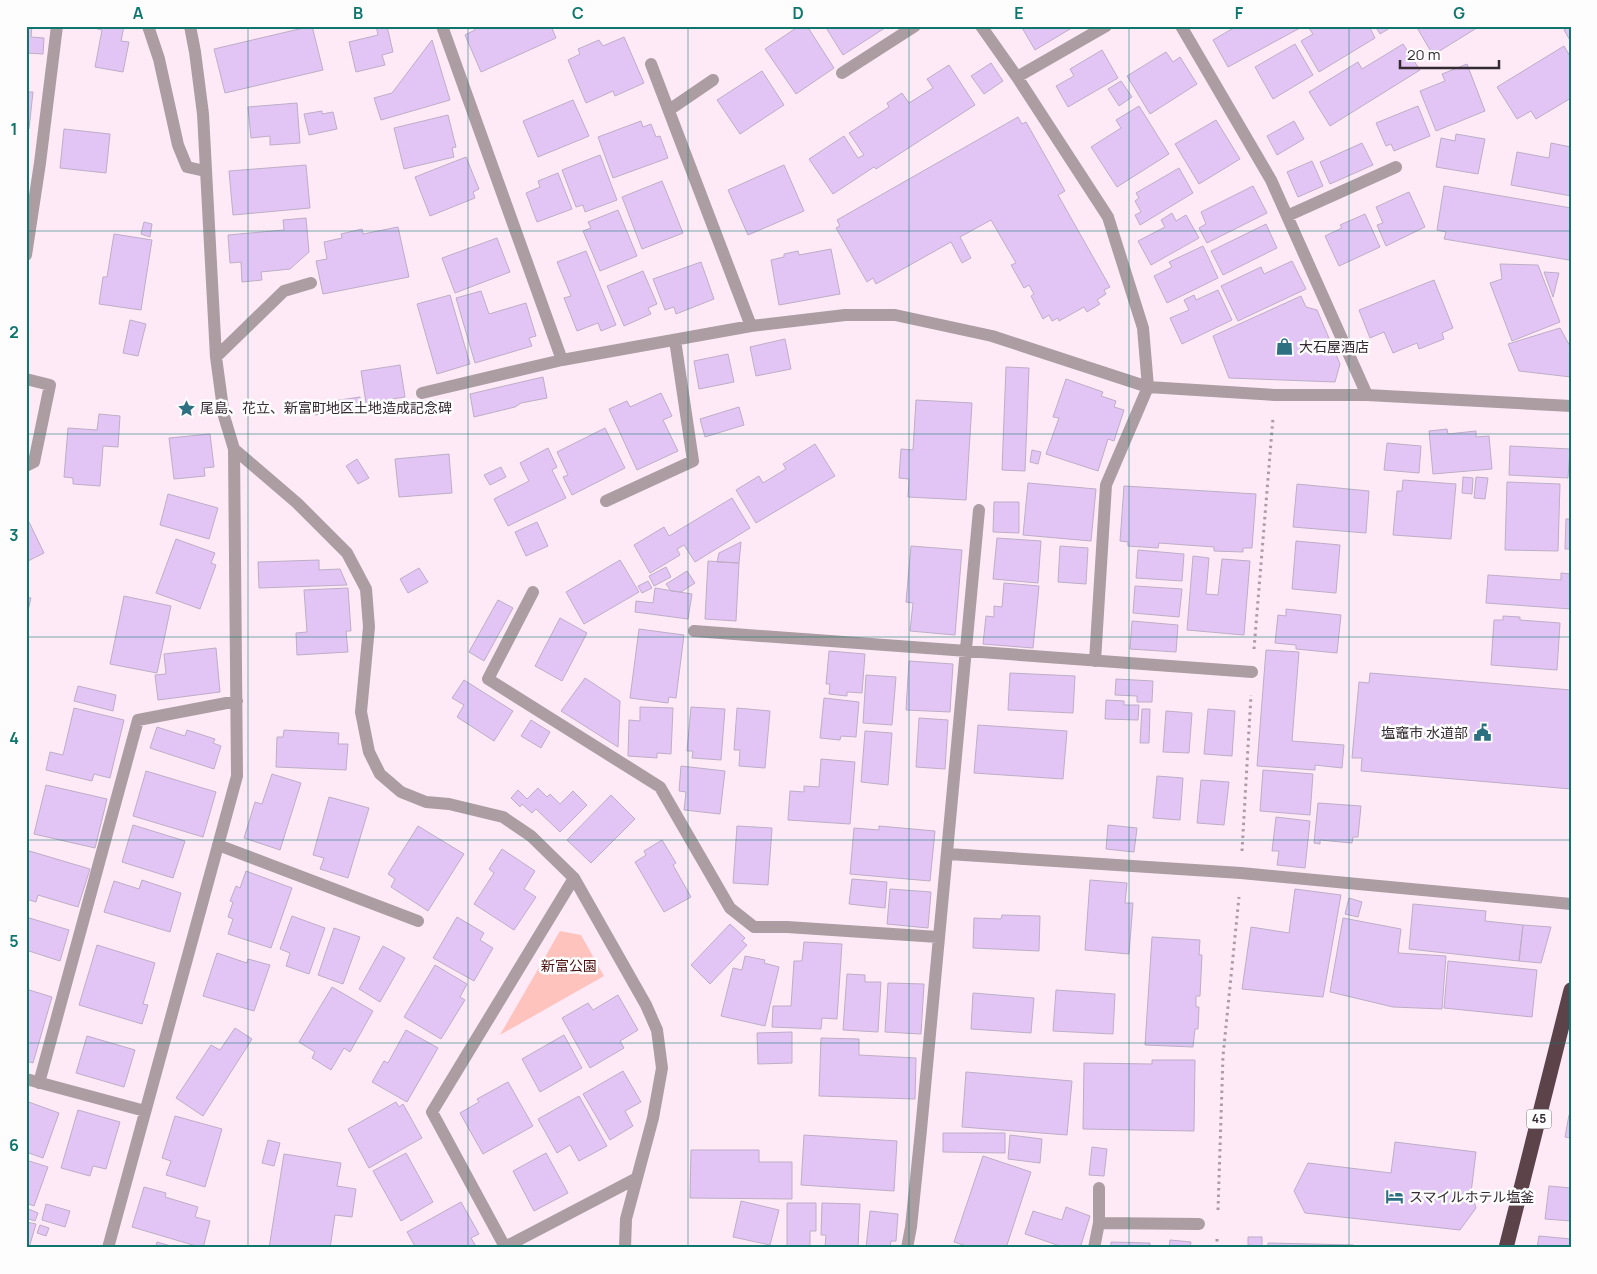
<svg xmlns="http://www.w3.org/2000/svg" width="1597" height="1274" font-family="Manrope,'Noto Sans JP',sans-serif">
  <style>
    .green { fill: #ffc3be }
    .building { fill: #e3c5f5; stroke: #bdaec6 }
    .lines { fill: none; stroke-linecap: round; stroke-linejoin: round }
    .path { stroke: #ac9ba6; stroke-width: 3; stroke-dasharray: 2.5 4; stroke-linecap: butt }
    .street { stroke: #ab9da1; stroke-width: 12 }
    .highway { stroke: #5c434a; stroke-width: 15 }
    .grid { fill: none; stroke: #0f766e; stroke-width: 1; stroke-opacity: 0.55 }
    .labels { text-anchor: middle; stroke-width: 5; stroke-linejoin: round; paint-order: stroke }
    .shield { fill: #fdfdfd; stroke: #70696e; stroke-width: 1 }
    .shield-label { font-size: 12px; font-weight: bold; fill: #342a31 }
    .poi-label { font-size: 14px; fill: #342a31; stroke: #fdfdfd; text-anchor: start }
    .park-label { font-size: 14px; fill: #4c1010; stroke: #fdfdfd }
    .neatline { fill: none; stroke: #0f766e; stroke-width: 2 }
    .grid-label { font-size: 16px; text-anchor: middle; font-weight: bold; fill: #0f766e }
  </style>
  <rect width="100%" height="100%" fill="#fee9f7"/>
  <!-- green -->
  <path class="green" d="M560 931 581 935 604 976 500 1035Z"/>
  <!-- building -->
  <path class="building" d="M26 26H32L31 37 44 38 43 54 26 53Z
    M86 26H124L121 41 129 42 123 72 95 67 102 30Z
    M312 26 323 70 225 93 214 49Z
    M376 26H387L393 52 382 55 385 65 356 72 349 42 378 35Z
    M474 26H551L556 38 481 72 465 35 475 30Z
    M799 26H807L834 68 796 94 765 49Z
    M825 26H888L843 55Z
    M1021 26H1075L1035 50Z
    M1237 26H1300V28L1228 67 1213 40Z
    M1310 26H1369L1375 38 1319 72 1301 41 1313 34 1308 27Z
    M1375 26H1393L1380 34Z
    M1416 26H1480L1433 55Z
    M1571 26V42L1564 30Z
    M624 37 644 83 615 96 613 91 586 103 568 60 580 54 578 49 599 40 603 46Z
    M432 40 450 100 381 120 374 98 392 93Z
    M1295 44 1313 75 1273 99 1255 67Z
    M1403 44 1420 70 1330 126 1309 92 1358 62 1362 69Z
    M1564 46 1571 58V98L1536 119 1531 111 1517 119 1497 87Z
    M1102 50 1118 78 1068 107 1056 86 1074 76 1070 69Z
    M1166 52 1173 62 1180 57 1197 84 1150 114 1127 76Z
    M991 63 1003 81 984 94 971 76Z
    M1467 64 1485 111 1436 131 1420 91 1445 81 1442 74Z
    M949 65 975 105 876 169 874 167 833 194 809 159 844 136 858 158 864 155 849 133 889 107 887 103 902 93 909 103 933 88 927 79Z
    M762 71 784 105 740 134 717 100Z
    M1121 81 1132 97 1119 106 1108 89Z
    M26 92H33L29 129H26Z
    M573 100 589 136 538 157 523 121Z
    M297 103 300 143 270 145V136L251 138 248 107Z
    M1139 106 1169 154 1117 187 1091 147 1121 128 1116 120Z
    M1418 106 1430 136 1394 151 1391 144 1386 146 1376 123Z
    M322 111V114L333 112 337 129 309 135 304 114Z
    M448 115 456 147 452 148 454 157 404 169 394 128Z
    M1018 117 1022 124 1026 122 1065 191 1058 195 1110 287 1104 290 1106 294 1097 300 1100 304 1087 312 1084 307 1059 321 1058 318 1052 321 1049 315 1043 319 1031 296 1034 294 1029 285 1024 288 1011 265 1016 263 991 220 960 237 971 258 962 263 951 242 876 284 873 278 867 282 836 228 840 226 837 220Z
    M1216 120 1240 159 1199 184 1175 144Z
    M641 121 643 127 651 124 656 137 660 136 668 158 613 178 598 137Z
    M1294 121 1304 139 1277 155 1267 136Z
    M64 129 110 134 106 173 60 168Z
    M1456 134 1485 139 1478 174 1436 167 1441 138 1455 141Z
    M1362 143 1373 165 1330 184 1320 162Z
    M1551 143 1571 147V196L1511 185 1517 152 1549 158Z
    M600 155 617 200 585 212 583 205 576 207 562 170Z
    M466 157 479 189 473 192 475 198 430 216 415 177Z
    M1312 161 1323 186 1298 197 1287 172Z
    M306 165 310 208 233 215 229 171Z
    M784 165 804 211 748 235 728 190Z
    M1179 168 1193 193 1140 225 1135 215 1141 212 1135 201 1139 198 1136 193Z
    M558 173 572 209 537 222 526 193 540 187 538 181Z
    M662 181 683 233 642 249 622 197Z
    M1253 186 1267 213 1207 243 1199 228 1206 224 1201 212Z
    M1444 186 1571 208V250L1569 260 1444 239 1446 232 1437 230Z
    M1409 192 1425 227 1386 246 1377 225 1383 223 1376 207Z
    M618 210 637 256 600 271 583 231 591 228 588 222Z
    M1172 213 1176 221 1186 215 1199 238 1151 265 1138 241 1165 227 1161 220Z
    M1365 214 1380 247 1339 266 1325 236 1342 228 1340 225Z
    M306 218 309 252 290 269 261 272 262 280 242 282 241 262 230 263 228 235 284 230 283 220Z
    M144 222 152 224 150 237 141 234Z
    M1266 224 1277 248 1223 275 1211 251Z
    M398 227 409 277 323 294 316 261 327 259 324 242 342 238 341 234 362 229 363 234Z
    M114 234 152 240 141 310 99 304 103 277H107Z
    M497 238 510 272 455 293 442 258Z
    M1203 246 1218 278 1167 303 1154 276 1172 267 1169 262Z
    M831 249 840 294 779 305 771 260 784 257V254L798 251 799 255Z
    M586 251 616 325 601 331 598 323 577 331 564 298 571 296 557 262Z
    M1292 261 1306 289 1238 321 1221 286 1261 267 1264 274Z
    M701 262 714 299 676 314 674 307 665 310 653 279Z
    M1500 264 1538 265 1560 322 1512 341 1490 283 1502 279Z
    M643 271 657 304 648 308 651 314 624 326 607 286Z
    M1544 272 1559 273 1553 297Z
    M1434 280 1453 328 1442 333 1444 339 1419 349 1417 343 1393 353 1384 332 1370 338 1359 310Z
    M1218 290 1232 320 1182 344 1170 318 1189 310 1184 300 1194 295 1196 300Z
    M481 291 489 314 526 303 536 336 529 338 532 346 475 363 456 298Z
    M450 295 470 364 437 374 417 304Z
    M1301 296 1306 307 1317 310 1340 364 1335 382 1229 378 1213 336Z
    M130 320 146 324 138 356 123 353Z
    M1560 328 1571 348V377L1519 371 1508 344Z
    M785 339 791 369 756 376 750 347Z
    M728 354 734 382 699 389 694 361Z
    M400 365 405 397 366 403 361 371Z
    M1006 367 1029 368 1025 471 1002 470Z
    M543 377 547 398 521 403 515 407 474 417 470 394Z
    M1066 379 1103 392 1101 396 1116 401 1114 407 1124 410 1114 441 1108 439 1098 471 1046 454 1059 418 1053 417Z
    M661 393 672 416 663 420 678 451 637 470 609 409 627 401 630 407Z
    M360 397 362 408 315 415 313 404Z
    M916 400 972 403 966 500 908 497 909 479 899 478 901 449 913 450Z
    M739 407 744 425 705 437 700 419Z
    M99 414 120 416 118 447 103 446 100 486 73 484V478L64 477 68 428 97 430Z
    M605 428 625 468 572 495 563 477 568 475 557 452Z
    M1447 429 1448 434 1476 431V437L1489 436 1492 469 1433 474 1429 431Z
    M210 434 214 467 204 468 205 476 174 479 169 438Z
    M1387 443 1421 446 1419 473 1384 470Z
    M815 444 835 476 756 523 736 490 759 476 763 483 786 469 783 464Z
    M1510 446 1570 449 1568 478 1509 475Z
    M548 448 557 467 552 470 566 498 508 526 494 499 529 481 520 463Z
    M1032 450 1041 452 1038 464 1030 462Z
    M449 454 452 493 399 497 395 459Z
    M357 459 369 478 358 484 346 466Z
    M501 467 506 477 490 485 484 475Z
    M1463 477 1473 478 1472 494 1462 493Z
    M1476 477 1488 478 1485 499 1474 498Z
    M1403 480 1456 484 1451 539 1393 535 1397 491H1402Z
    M1507 482 1560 484 1558 551 1505 550Z
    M1028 483 1096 489 1091 541 1023 535Z
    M1297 484 1369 491 1366 533 1293 527Z
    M1124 486 1256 494 1252 548H1243V552L1214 551V547L1159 543 1158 548 1128 546V542L1120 541Z
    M168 494 218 508 209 539 160 525Z
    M732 498 750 528 695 562 684 545 677 549 680 555 650 573 634 545 664 527 669 536Z
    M994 502H1019V533L993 532Z
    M1566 519H1571V549H1565Z
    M29 522 44 553 26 562V523Z
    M537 522 548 546 526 556 515 532Z
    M997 538 1041 541 1038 583 993 579Z
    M176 539 215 553 211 563 216 565 200 609 156 593Z
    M1296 541 1340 545 1336 593 1292 589Z
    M741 542 739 563 717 562 719 553Z
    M911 546 962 550 955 635 910 631 913 603 906 602Z
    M1060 546 1088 548 1086 584 1058 582Z
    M1138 550 1184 554 1182 581 1136 578Z
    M1193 556 1209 558 1206 594 1218 595 1222 559 1250 561 1244 635 1187 630Z
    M319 560V570L340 569 347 585 259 588 258 562Z
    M620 560 639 592 584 624 566 592Z
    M708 561 739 563 736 621 705 619Z
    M666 567 671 577 654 586 649 576Z
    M419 568 428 582 408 593 400 579Z
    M687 571 695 583 681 592 671 591 666 584Z
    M1561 573 1571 574V609L1486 603 1488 575 1561 580Z
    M648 581 652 588 642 593 638 586Z
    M1004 583 1039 586 1033 648 983 644 986 616 994 617V606L1002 607Z
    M1135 586 1182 589 1179 617 1133 613Z
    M348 588 351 631H346L348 652 297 655 296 633 307 632 304 590Z
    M655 588 692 594 688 619 635 612 636 601 653 603Z
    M124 596 171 606 157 673 110 664Z
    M26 597 31 598 26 619Z
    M498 600 513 608 484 661 469 652Z
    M1286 609 1341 615 1337 653 1296 649V645L1275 643 1278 615 1286 616Z
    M1503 616 1520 617V620L1560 623 1557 670 1491 665 1494 620H1503Z
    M560 618 587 633 562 681 535 666Z
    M1132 621 1178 625 1176 652 1130 649Z
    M639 629 684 635 676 698 669 697 668 703 630 698Z
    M216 648 220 692 158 700 155 675 166 674 164 654Z
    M1266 650 1299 652 1292 741 1344 745 1342 768 1315 765V770L1257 766Z
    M829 651 865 654 862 693 847 692V696L829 694 830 684H826Z
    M909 661 953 664 950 712 906 710Z
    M1010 673 1075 676 1073 713 1008 710Z
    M1370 673 1571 690V789L1361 771 1362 758H1352L1359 682 1369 683Z
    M866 675 896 677 892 725 863 723Z
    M585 678 620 701 618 747 561 711Z
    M1116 679 1153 681 1152 702H1137V696L1115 695Z
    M464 680 513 711 494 741 457 717 464 705 452 698Z
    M78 686 116 695 113 711 74 701Z
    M824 698 859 702 856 737 841 736 840 740 820 738Z
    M1106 700 1124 701V705H1139L1138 720 1105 719Z
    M640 707 673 708 671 754 657 753V758L628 756 629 720 640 721Z
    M691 707 725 709 721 760 692 758 693 751H687Z
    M74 708 124 720 110 778 94 774 92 781 46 770 50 752 63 755Z
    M737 708 770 711 765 768 739 766 740 750H734Z
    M1142 709H1150L1149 743H1140Z
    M1208 709 1235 711 1232 756 1204 754Z
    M1166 711 1192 713 1189 753 1163 752Z
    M919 718 948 720 945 769 916 767Z
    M531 720 550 732 541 748 521 736Z
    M978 725 1067 731 1063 779 974 773Z
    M157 727 185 736 187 730 215 739 213 743 221 746 214 769 150 748Z
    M284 730 339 733 338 744H348L346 770 276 767 277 737H283Z
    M865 731 892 733 888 785 861 782Z
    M821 759 855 762 850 824 788 820 790 791 804 792V786L819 787Z
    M681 766 725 771 720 814 684 810 686 792 679 791Z
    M1263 770 1313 774 1310 815 1260 811Z
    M146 771 216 792 203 837 133 816Z
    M272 774 301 783 280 850 244 838 255 802 262 804Z
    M1157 776 1183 778 1180 820 1153 818Z
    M1201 780 1229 782 1224 825 1197 823Z
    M46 785 107 799 95 848 34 834Z
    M538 788 547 797 550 794 560 804 573 791 587 805 560 832 536 809 532 813 522 804 520 807 511 798 518 790 527 799Z
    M611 795 635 819 591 863 567 840Z
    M329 797 369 808 348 878 320 869 324 858 313 855Z
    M1318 803 1361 806 1358 837H1353L1352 843 1320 840V844L1314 843Z
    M1276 817 1310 821 1305 868 1277 865 1279 851H1272Z
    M133 825 185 841 173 878 122 862Z
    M1108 825 1137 828 1134 852 1106 849Z
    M418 826 464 854 428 911 391 887 395 879 388 874Z
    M737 826 772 828 768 885 733 883Z
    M879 826 935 831 930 881 850 874 854 828 879 830Z
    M662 840 676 863 673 865 691 897 664 912 635 862 646 855 644 851Z
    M502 849 535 871 524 889 536 897 514 930 474 904 494 873 489 869Z
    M26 850 90 869 78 907 38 895 36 902 26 899Z
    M246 871 292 888 271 948 228 934 233 919 228 917 233 902 230 901 236 886 240 888Z
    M852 879 887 882 885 908 849 904Z
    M142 880 181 893 170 932 104 912 114 881 139 889Z
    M1090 880 1127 883 1125 903H1133L1129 954 1085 950Z
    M890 889 931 892 928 928 887 924Z
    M1295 889 1341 895 1323 997 1242 989 1251 927 1289 933Z
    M1349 898 1362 902 1358 917 1345 914Z
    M1413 904 1486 911 1485 921 1523 925 1519 961 1409 949Z
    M1002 915 1040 916 1039 951 973 948 974 918 1001 919Z
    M292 916 325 928 309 974 286 966 290 953 280 949Z
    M26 917 69 930 60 961 26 950Z
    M457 917 484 933 480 940 493 948 474 981 433 958Z
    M1343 918 1401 929 1398 953 1446 956 1442 1009 1393 1007 1330 992Z
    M730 924 745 938 742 941 747 945 710 984 691 965Z
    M1523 925 1551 927 1541 963 1519 961Z
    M334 928 360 937 343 984 318 975Z
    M1152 937 1200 940 1199 955H1202L1200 996H1196V1007H1199L1198 1029H1195L1193 1047 1145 1045Z
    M804 942 842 944 837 1019 822 1018 821 1029 772 1027 773 1006H791L794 961H802Z
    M97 945 155 963 143 1004 148 1005 142 1024 79 1005Z
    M383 946 405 958 380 1002 359 989Z
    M217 953 247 963 248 959 270 965 254 1011 203 996Z
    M745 956 765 960 764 963 779 967 765 1026 721 1016 733 968 742 970Z
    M1448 961 1537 970 1532 1017 1444 1008Z
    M435 965 467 984 460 997 465 1000 441 1039 404 1017Z
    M847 974 865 975V982H881L878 1032 843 1030Z
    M888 983 924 984 921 1034 885 1032Z
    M332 987 373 1011 350 1052 344 1048 331 1070 312 1058 315 1052 299 1042Z
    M26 989 52 997 33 1063 26 1061Z
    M1056 990 1115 994 1113 1034 1053 1031Z
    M973 993 1034 998 1031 1033 971 1029Z
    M618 995 638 1030 620 1041 624 1048 590 1068 562 1018 588 1003 593 1010Z
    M235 1028 252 1039 203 1116 176 1098 211 1045 220 1050Z
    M406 1030 438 1048 407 1102 372 1082 384 1061 388 1063Z
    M792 1032V1063L758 1064 757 1033Z
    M564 1035 582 1068 540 1092 522 1059Z
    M87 1036 135 1050 124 1087 76 1073Z
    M821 1038 859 1039V1055L916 1058 915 1099 819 1096Z
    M1152 1060H1195L1194 1131 1083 1129 1084 1063 1152 1064Z
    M623 1071 641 1102 625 1111 633 1126 610 1140 583 1094Z
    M966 1072 1072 1081 1067 1135 962 1127Z
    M508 1082 533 1126 483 1154 460 1113 479 1102 477 1099Z
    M26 1093 29 1094 26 1101 59 1113 43 1158 26 1152Z
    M579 1096 607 1146 579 1161 570 1145 557 1153 538 1119Z
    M396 1102 399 1107 403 1104 422 1138 369 1168 348 1129Z
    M78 1110 120 1122 106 1169 93 1166 90 1176 61 1168Z
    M1569 1115 1571 1116V1138L1565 1137Z
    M175 1116 222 1129 205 1187 166 1175 171 1161 162 1158Z
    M943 1133H1005V1153L943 1152Z
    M804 1135 897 1141 894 1191 801 1185Z
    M1010 1135 1042 1139 1040 1163 1008 1159Z
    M268 1140 280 1143 274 1166 262 1163Z
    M1395 1142 1476 1152 1471 1193 1476 1208 1460 1230 1305 1213 1294 1191 1308 1163 1391 1173Z
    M1092 1147 1107 1149 1104 1176 1089 1175Z
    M691 1150H759V1162H792V1199L690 1198Z
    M406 1153 433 1202 401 1221 373 1171Z
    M546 1153 568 1193 534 1211 513 1171Z
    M284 1154 341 1163 337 1186 356 1189 352 1217 335 1215 330 1248H269Z
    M983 1156 1031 1172 1006 1248H973L954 1242Z
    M26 1160 48 1167 34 1206 26 1203Z
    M1549 1186 1571 1188V1221L1545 1219Z
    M144 1187 166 1193 165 1197 198 1207 195 1217 210 1221 203 1248 132 1227Z
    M741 1201 779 1210 770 1245 733 1237Z
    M461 1202 479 1234 471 1238 477 1248H416L407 1232Z
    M787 1203H816V1231H810V1246H787Z
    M822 1203 860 1204 858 1248 825 1247 826 1235H821Z
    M46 1204 70 1211 65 1227 42 1220Z
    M1066 1207 1090 1216 1080 1248H1066L1025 1234 1033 1211 1062 1220Z
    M26 1208 38 1213 35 1221 26 1218Z
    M870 1211 898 1214 896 1241H891L890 1248H866Z
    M26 1222 36 1224 29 1248H26Z
    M40 1225 49 1228 46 1236 37 1233Z
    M1539 1236 1571 1239 1570 1248H1537Z
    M1248 1237H1262V1246L1248 1245Z
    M1170 1240 1191 1242 1190 1248H1169Z
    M157 1242 178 1248H155Z
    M1111 1242 1150 1243V1248H1111Z
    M1268 1243 1354 1245V1248H1268Z"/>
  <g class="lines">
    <!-- path -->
    <path class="path" d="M1254 649 1273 418
      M1242 851 1251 695
      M1218 1210 1223 1056 1239 897
      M1217 1248V1238"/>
    <!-- street -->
    <path class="street" d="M148 26 159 59 178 145 187 167 205 171
      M190 26 195 52 203 114 216 357 224 416 234 449 297 503 347 553 366 589 369 627 361 712 369 752 380 774 401 792 426 802 449 804 503 817 531 836 574 878 646 1005 657 1030 662 1068 653 1118 626 1219 625 1248
      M442 26 562 360
      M981 26 1017 77 1108 217 1143 328 1148 387 1106 485 1095 661
      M1181 26 1271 180 1367 395
      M651 64 751 326
      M842 73 915 26
      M1017 77 1106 26
      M669 110 713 80
      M1287 216 1396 167
      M26 255 40 163 57 26
      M216 357 284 291 311 283
      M26 379 50 385 34 462 26 466
      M422 393 562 360 751 326 845 315H895L992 336 1148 387 1275 395H1367L1571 406
      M606 501 693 461 675 340
      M533 592 488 679 660 787 730 908 754 927H787L938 937
      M694 631 1252 672
      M218 845 418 921
      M948 854 1241 873 1571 904
      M574 878 432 1112 505 1247 637 1178
      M26 1079 145 1111
      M39 1083 138 720 237 701
      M1099 1223V1188
      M108 1248 237 776 234 449
      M907 1248 911 1227 921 1130 979 510
      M1094 1248 1099 1223 1199 1224"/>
    <!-- highway -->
    <path class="highway" d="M1506 1248 1571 990"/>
  </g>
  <!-- grid -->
  <path class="grid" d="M248 26V1248M468 26V1248M688 26V1248M909 26V1248M1129 26V1248M1349 26V1248M26 231H1571M26 434H1571M26 637H1571M26 840H1571M26 1043H1571"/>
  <!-- icons -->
  <defs>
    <symbol id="shop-bare" viewBox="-9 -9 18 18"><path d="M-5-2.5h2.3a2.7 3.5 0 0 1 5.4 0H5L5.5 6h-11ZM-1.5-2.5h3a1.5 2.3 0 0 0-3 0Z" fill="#2d7082" stroke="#fdfdfd" stroke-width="2.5" paint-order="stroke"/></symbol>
    <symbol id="sight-bare" viewBox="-9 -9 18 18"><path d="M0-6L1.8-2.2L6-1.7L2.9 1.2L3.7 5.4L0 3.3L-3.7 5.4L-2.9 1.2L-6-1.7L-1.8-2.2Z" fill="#2d7082" stroke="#fdfdfd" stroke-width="2.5" paint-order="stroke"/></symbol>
    <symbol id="civic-bare" viewBox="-9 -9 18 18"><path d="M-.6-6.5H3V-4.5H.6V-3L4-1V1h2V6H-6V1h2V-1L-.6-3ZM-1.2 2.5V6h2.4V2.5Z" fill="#2d7082" stroke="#fdfdfd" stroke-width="2.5" paint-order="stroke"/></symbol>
    <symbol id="hotel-bare" viewBox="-9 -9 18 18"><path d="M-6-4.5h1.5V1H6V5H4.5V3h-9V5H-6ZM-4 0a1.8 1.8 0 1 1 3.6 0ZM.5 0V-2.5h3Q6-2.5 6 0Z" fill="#2d7082" stroke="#fdfdfd" stroke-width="2.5" paint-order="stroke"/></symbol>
  </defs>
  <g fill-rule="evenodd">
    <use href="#shop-bare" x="1272" y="334" width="25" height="25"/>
    <use href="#sight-bare" x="174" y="396" width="25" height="25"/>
    <use href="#civic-bare" x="1470" y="720" width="25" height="25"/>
    <use href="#hotel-bare" x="1382" y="1184" width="25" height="25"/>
  </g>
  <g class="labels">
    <!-- shield labels -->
    <rect class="shield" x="1526.5" y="1109.5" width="25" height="19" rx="4"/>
    <g class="shield-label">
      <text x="1539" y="1123">45</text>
    </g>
    <!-- poi labels -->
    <g class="poi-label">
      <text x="1299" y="352">大石屋酒店</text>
      <text x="200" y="413">尾島、花立、新富町地区土地造成記念碑</text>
      <text x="1468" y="738" text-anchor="end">塩竈市 水道部</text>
      <text x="1409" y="1202">スマイルホテル塩釜</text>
    </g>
    <!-- park labels -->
    <g class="park-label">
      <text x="569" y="971">新富公園</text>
    </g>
  </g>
  <!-- border -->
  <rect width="1597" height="1274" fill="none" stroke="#fdfdfd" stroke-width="55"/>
  <!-- scale -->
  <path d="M1400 60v8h99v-8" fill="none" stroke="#342a31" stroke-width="2.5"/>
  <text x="1407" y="60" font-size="15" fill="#342a31" stroke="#fdfdfd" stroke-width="4" paint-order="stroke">20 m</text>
  <rect x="28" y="28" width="1542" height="1218" class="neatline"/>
  <g class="grid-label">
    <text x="138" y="19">A</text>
    <text x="358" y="19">B</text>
    <text x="578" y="19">C</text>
    <text x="798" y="19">D</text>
    <text x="1019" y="19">E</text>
    <text x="1239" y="19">F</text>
    <text x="1459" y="19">G</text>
    <text x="14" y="135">1</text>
    <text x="14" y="338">2</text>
    <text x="14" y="541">3</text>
    <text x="14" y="744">4</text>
    <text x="14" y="947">5</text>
    <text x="14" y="1151">6</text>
  </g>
</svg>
